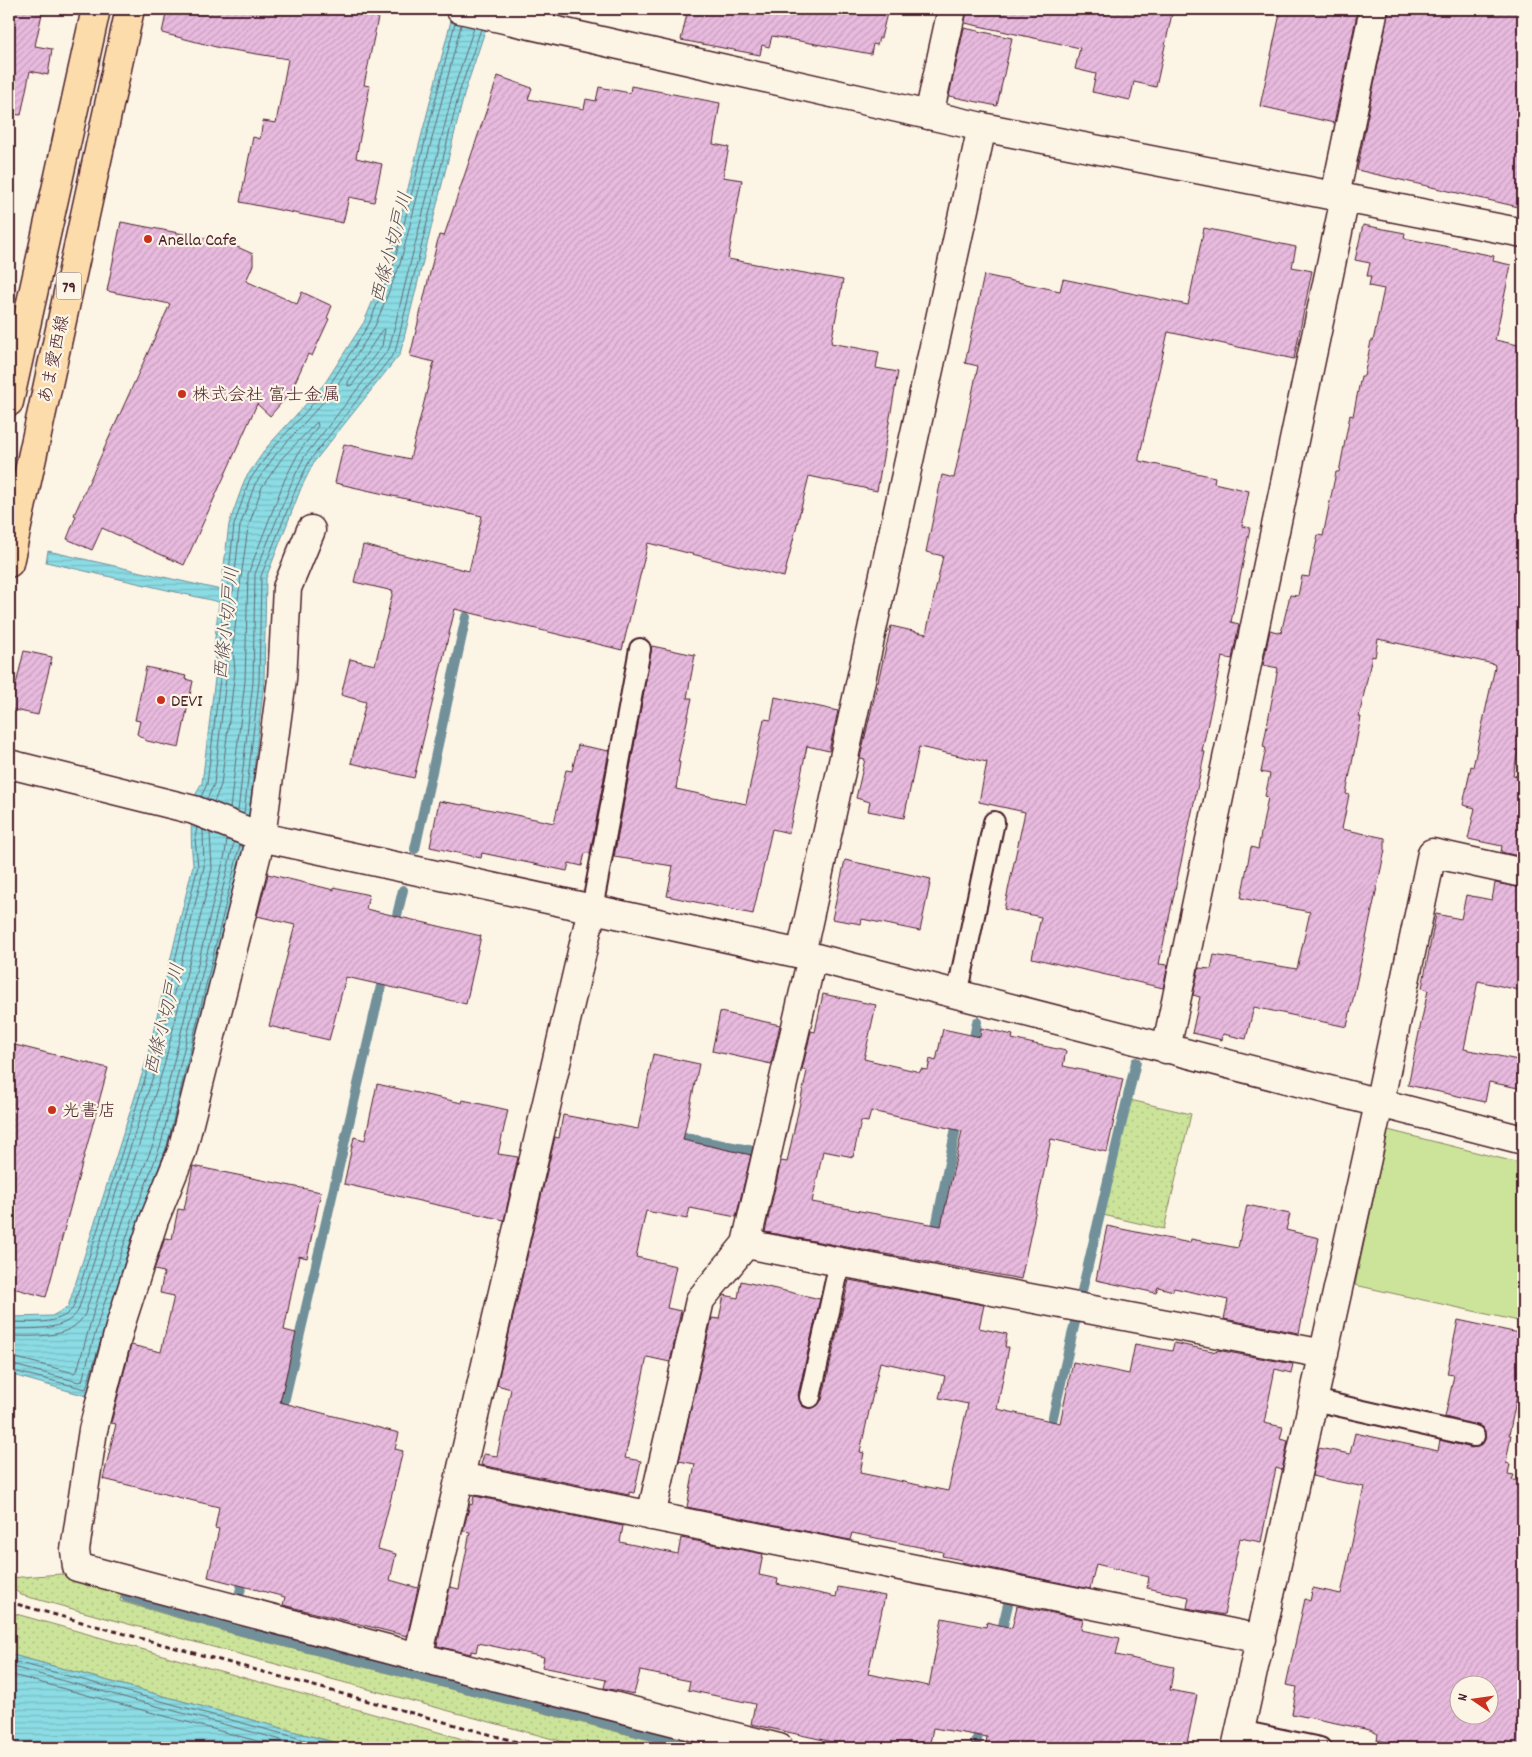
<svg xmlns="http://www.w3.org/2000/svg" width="1532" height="1757" font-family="Dekko,'Klee One',sans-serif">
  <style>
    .grass { fill: url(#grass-dots); stroke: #8a8262 }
    .pitch { fill: #cbe49a; stroke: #8a8262 }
    .water { fill: url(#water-rules); stroke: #71909a }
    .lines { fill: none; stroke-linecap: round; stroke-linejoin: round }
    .shore { stroke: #646b75; stroke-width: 1 }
    .stream { stroke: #71909a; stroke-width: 10 }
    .building { fill: url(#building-hatch); stroke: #4a1f2b; fill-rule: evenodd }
    .service-casing { stroke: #4a1f2b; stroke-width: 24 }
    .minor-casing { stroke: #4a1f2b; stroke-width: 31 }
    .tertiary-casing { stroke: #4a1f2b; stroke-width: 31 }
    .primary-casing { stroke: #4a1f2b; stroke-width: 31 }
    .path { stroke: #4a1f2b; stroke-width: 3; stroke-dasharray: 5 4; stroke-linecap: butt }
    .service { stroke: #fcf5e5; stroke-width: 20 }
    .minor { stroke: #fcf5e5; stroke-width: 28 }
    .tertiary { stroke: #fcf5e5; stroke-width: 28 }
    .primary { stroke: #fddcac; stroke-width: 28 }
    .poi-dot { fill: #c8321e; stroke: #fcf5e5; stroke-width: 2 }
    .labels { text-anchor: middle; stroke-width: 4.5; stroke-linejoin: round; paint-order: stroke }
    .shield { fill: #fcf5e5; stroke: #7f5f63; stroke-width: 1 }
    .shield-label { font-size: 16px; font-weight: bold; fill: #4a1f2b }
    .poi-label { font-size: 18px; fill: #4a1f2b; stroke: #fcf5e5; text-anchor: start }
    .street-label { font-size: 18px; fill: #4a1f2b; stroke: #fcf5e5 }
    .water-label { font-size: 19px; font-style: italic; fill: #5a4e59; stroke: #fcf5e5 }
  </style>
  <defs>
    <pattern id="grass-dots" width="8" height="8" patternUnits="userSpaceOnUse" patternTransform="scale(1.25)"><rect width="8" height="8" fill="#cbe49a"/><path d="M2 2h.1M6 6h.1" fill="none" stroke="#b0c385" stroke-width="1.8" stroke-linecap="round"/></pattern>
    <pattern id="water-rules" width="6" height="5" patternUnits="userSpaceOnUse" patternTransform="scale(1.25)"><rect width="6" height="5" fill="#8bdce4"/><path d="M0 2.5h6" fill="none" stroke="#79bcc4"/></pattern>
    <pattern id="building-hatch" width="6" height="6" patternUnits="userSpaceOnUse" patternTransform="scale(1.25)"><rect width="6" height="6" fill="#e7bade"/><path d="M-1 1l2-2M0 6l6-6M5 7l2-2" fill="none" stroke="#c89fbf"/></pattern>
  </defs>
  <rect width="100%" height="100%" fill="#fcf5e5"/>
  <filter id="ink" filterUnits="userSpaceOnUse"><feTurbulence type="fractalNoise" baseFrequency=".02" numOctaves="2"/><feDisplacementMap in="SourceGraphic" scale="10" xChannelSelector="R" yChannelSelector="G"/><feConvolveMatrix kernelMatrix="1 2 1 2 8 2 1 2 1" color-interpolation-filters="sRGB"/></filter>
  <g filter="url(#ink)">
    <!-- grass -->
    <path class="grass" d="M1130 1100 1191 1114 1164 1229 1103 1215Z
      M61 1574 122 1591 120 1601 231 1633 681 1748H586L21 1595 9 1585V1578Z
      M9 1612 495 1748H355L9 1654Z"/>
    <!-- pitch -->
    <path class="pitch" d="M1388 1130 1523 1164V1322L1355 1285Z"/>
    <!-- water -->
    <path class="water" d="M454 9 486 28 465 91 400 354 314 462 301 488 266 578 264 682 244 858 172 1147 90 1397 9 1374V1317L52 1316 68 1307 146 1062 193 865C191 844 188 800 202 783L216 670 214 647 219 602 46 562 48 551 221 590 229 524 245 479 267 447 325 383 364 322 389 262Z
      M9 1654 355 1748H9Z"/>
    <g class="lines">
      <!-- shore -->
      <path class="shore" d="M385 329 382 346 352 385 348 386V382L382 330Z
        M201 797 207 784 221 670 219 647 224 603 222 596 227 590 234 525 249 481 271 450 329 386 369 324 394 263 455 23
        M207 799 214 784 227 670 225 648 230 598 233 591 240 526 255 484 276 454 334 390 375 326 400 264 461 25
        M214 802 221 785 235 671 233 648 238 599 248 528 262 487 282 458 317 422 318 426 299 452 285 479 248 574 245 681 230 809
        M238 811 253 682 255 574 291 484 304 457 389 349 454 88 474 28
        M244 814 259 682 261 576 297 486 310 460 395 352 460 90 481 29
        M155 1178 167 1146 240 845
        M9 1322C28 1322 60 1326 73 1308L150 1063 198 866 195 839 197 827
        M9 1329C31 1328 65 1332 78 1311L157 1064 204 867 203 830
        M9 1336C33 1336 71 1340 85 1314L164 1066 212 869 210 833
        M9 1356 74 1373 77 1371 93 1314 124 1218 154 1142 225 854 227 839
        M9 1364 79 1382 82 1381 100 1316 132 1221 161 1144 234 842
        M9 1370 86 1389 133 1235
        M9 1660 335 1748
        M9 1666 311 1748
        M9 1674 283 1748"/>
      <!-- stream -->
      <path class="stream" d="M415 849 466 617
        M394 928 403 890
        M972 1048 977 1022
        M670 1135 754 1151
        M934 1237 958 1118
        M1081 1295 1136 1062
        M281 1415 384 973
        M1049 1434 1076 1318
        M240 1592 245 1572
        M126 1597 231 1628 701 1748
        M1000 1638 1009 1600
        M975 1748 981 1723"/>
    </g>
    <!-- building -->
    <path class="building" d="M9 9H43L35 46 52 49 48 75 30 71 21 115 9 114Z
      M167 9H357L379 13 364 85 370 86 356 158 382 164 374 202 349 197 343 223 240 202 253 137 260 139 263 121 276 123 288 59 220 48 162 33Z
      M688 9H888L881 38H879L877 45 873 44 871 54 772 36 769 47 762 45 760 55 681 40Z
      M967 9H1173L1156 87 1134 82 1130 100 1092 92 1096 74 1075 69 1080 48 965 23Z
      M1281 9H1358L1334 123 1260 106Z
      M1389 9H1523V208L1357 170Z
      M964 28 1012 38 997 106 949 96Z
      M498 76 532 88 528 99 584 109 586 99 596 101 599 87 630 93 631 86 720 103 713 144 729 147 723 177 742 180 728 259 843 280 831 343 879 352 876 368 898 372 877 491 809 476 784 577 648 543 622 650 455 609 414 778 351 763 366 702 341 695 350 659 375 665 393 591 354 582 363 545 469 571 482 516 335 483 344 444 410 459 434 362 410 356 439 235 444 236Z
      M121 222 226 242 253 254V265L246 281 297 304 302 292 332 306 327 318 329 319 312 356 308 354 290 393 270 416 257 404 184 565 102 528 92 550 67 539 76 516 74 515 170 304 107 291Z
      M1363 225 1405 233 1404 238 1494 256 1493 261 1511 265 1495 340 1523 346V728L1513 775 1523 777V857L1501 852 1502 846 1468 839 1475 808 1463 805 1471 766 1473 767 1495 667 1494 664 1378 639 1375 657 1372 656 1359 717H1361L1346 794 1349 795 1342 829 1385 838V850L1347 1027 1254 1007 1246 1039 1223 1034 1222 1040 1192 1033 1200 997 1193 995 1199 968 1211 969 1214 955 1297 969 1310 912 1241 898 1251 847 1258 849 1268 797 1265 796 1270 774 1261 772 1266 748 1263 747 1278 668 1263 665 1270 630 1281 633 1290 595 1298 596 1302 576 1309 577 1318 535 1323 536 1336 472H1339L1350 415 1353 416 1361 376H1364L1371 341H1373L1384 289 1369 286 1371 276H1367L1370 263 1355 260Z
      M1204 228 1296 247 1292 267 1312 271 1294 359 1168 332 1139 458V461L1215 477 1214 483 1249 491 1242 526 1250 528 1231 622 1239 624 1232 659 1222 657 1202 751 1205 752 1159 964 1168 965 1163 988 1032 958 1041 917 1004 909 1025 812 979 802 987 762 919 747 904 818 868 811 870 802 856 798 865 759 860 758 891 626 926 634 943 556 926 552 942 475 954 478 978 366 965 363 984 275 1060 291 1063 279 1188 305Z
      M652 646 695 655 687 698H692L678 762H680L676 789 746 804 764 719 771 720 775 697 838 711 829 751 807 746 789 833 772 829 753 914 667 896 673 866 614 857Z
      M24 651 52 657 38 715 10 709Z
      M146 667 186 676 185 679 193 681 179 748 147 741 137 734 140 721 135 720Z
      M578 745 609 751 590 854 585 853 582 866 569 863 567 871 482 853 481 858 430 847 439 801 462 805 463 804 554 823 566 770 572 771Z
      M845 860 931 879 920 931 862 919 861 924 832 919Z
      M268 874 334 890V887L369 895 366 909 481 936 466 1004 346 977 329 1040 269 1026 295 925 257 916Z
      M1495 883 1523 888V991L1478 981 1464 1049 1523 1061V1089L1489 1082 1485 1102 1408 1085 1428 990 1422 988 1436 914 1461 919 1466 895 1492 900Z
      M823 994 876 1005 864 1059 920 1072 921 1069 928 1070 930 1059 936 1061 943 1029 980 1037 981 1028 1013 1035 1012 1039 1066 1051 1063 1066 1123 1079 1107 1152 1051 1139 1021 1279 765 1232 781 1161 787 1162 807 1071 802 1070 811 1031 815 1032ZM871 1111 962 1131 941 1226 812 1202 823 1151 853 1157 861 1121 868 1122Z
      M720 1012 780 1025 771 1064 712 1051Z
      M15 1045 108 1068 46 1297 9 1287V1068Z
      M653 1054 699 1064 683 1140 751 1155 736 1217 690 1208 687 1219 646 1211 636 1257 676 1266 667 1308 681 1311 670 1362 647 1357 625 1458 641 1461 634 1493 629 1492V1495L481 1465 484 1454 497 1456 511 1389 497 1385 555 1137 559 1138 563 1115 638 1129Z
      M377 1084 462 1103 463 1100 508 1110 498 1154 518 1157 504 1220 344 1184 354 1137 365 1140Z
      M193 1166 321 1192 307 1258 299 1256 284 1330 296 1333 280 1402 399 1433 395 1449 403 1451 378 1549 396 1554 390 1580 418 1588 407 1636 283 1605 285 1597 208 1577 219 1529 215 1528 219 1507 103 1479 116 1424 111 1423 131 1345 161 1352 174 1296 160 1293 164 1272 154 1270 165 1238 172 1239 178 1209 184 1210Z
      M1247 1205 1290 1214 1286 1230 1319 1238 1299 1333 1224 1319 1228 1300 1174 1288 1173 1291 1158 1287 1156 1293 1096 1280 1107 1226 1190 1243 1191 1239 1238 1248Z
      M849 1280 984 1305 979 1328 1007 1334 1005 1347H1009L997 1409 1060 1423 1073 1362 1129 1374 1135 1344 1172 1351 1174 1343 1217 1352V1350L1293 1364 1291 1373 1275 1369 1264 1423 1283 1427 1280 1439 1288 1441 1282 1470 1276 1468 1261 1542 1240 1538 1224 1615 1187 1608 1189 1597 1147 1588 1149 1577 1096 1564 1090 1589 961 1562 962 1560 942 1556 943 1552 852 1533 850 1540 687 1507 695 1464 679 1461 712 1318 719 1319 724 1295 738 1298 741 1281 820 1299 798 1395 802 1406 813 1408 822 1400ZM880 1362 945 1376 939 1398 968 1404 948 1491 860 1473 864 1453 860 1452Z
      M1458 1320 1523 1334V1367L1509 1435H1511L1506 1463 1510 1464 1508 1474 1514 1475 1512 1480 1523 1481V1748H1418L1377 1740 1378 1734 1370 1730 1292 1714 1297 1687 1286 1685 1305 1599 1310 1601 1313 1588 1341 1594 1364 1487 1312 1476 1319 1448 1350 1454 1355 1433 1438 1451 1440 1440 1472 1448 1482 1444 1485 1439V1433L1482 1427 1445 1417 1454 1375 1447 1374ZM1460 1684H1490V1714H1460Z
      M474 1496 623 1526 620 1542 678 1554 681 1538 763 1554 759 1575 778 1579 777 1584 836 1597 838 1587 885 1596 868 1674 929 1686 942 1618 986 1627 987 1622 1012 1628 1017 1606 1083 1619 1081 1630 1120 1638 1116 1655 1174 1667 1170 1690 1197 1695 1186 1748H985L987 1737 933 1728 929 1748H860L751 1724 755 1704 688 1690 690 1681 640 1671 634 1694 604 1688 606 1680 542 1667 544 1657 478 1643 476 1652 471 1651V1654L437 1646 450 1587 459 1589 470 1532 463 1531 470 1504 472 1505Z"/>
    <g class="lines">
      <defs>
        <path id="service" d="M592 909 640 649
          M957 995 994 822
          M810 1397 840 1262
          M1314 1400 1474 1436
          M1240 1731 1320 1748"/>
        <path id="minor" d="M929 115 952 9
          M1335 196 1374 9
          M311 530 287 588 282 679 261 837 182 1151 154 1220 121 1323 93 1430 75 1550 77 1567 418 1657 779 1748
          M9 764 194 810 261 837 801 954 1523 1140
          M801 954 982 127
          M1166 1049 1345 198
          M746 1244 1324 1354
          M460 1477 1261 1639
          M651 1516 700 1300 746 1244 812 957
          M418 1657 592 909
          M1236 1748 1379 1104 1432 853 1523 873"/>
        <path id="tertiary" d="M460 9 982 127 1523 233"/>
        <path id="primary" d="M9 402 96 9
          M9 563 130 9"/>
      </defs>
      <!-- service casing -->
      <use href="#service" class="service-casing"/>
      <!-- minor casing -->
      <use href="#minor" class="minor-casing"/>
      <!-- tertiary casing -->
      <use href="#tertiary" class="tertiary-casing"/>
      <!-- primary casing -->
      <use href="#primary" class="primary-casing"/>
      <!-- path -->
      <path class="path" d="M9 1602 539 1748"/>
      <!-- service -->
      <use href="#service" class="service"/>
      <!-- minor -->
      <use href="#minor" class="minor"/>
      <!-- tertiary -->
      <use href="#tertiary" class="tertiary"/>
      <!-- primary -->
      <use href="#primary" class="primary"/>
    </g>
  </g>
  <!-- markers -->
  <g class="poi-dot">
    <circle cx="148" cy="239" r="5"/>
    <circle cx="182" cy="394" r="5"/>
    <circle cx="161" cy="700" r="5"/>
    <circle cx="52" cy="1110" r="5"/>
  </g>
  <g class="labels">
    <!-- shield labels -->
    <rect class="shield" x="56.5" y="272.5" width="25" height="27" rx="4"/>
    <g class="shield-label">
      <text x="69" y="292">79</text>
    </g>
    <!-- poi labels -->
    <g class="poi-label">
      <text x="158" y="245">Anella Cafe</text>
      <text x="192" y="400">株式会社 富士金属</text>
      <text x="171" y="706">DEVI</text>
      <text x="62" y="1116">光書店</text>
    </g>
    <!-- street labels -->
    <g class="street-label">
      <text transform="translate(53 359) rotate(-78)" y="6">あま愛西線</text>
    </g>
    <!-- water labels -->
    <g class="water-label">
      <text transform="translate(390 247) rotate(-75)" y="7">西條小切戸川</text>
      <text transform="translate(225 623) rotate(-84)" y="7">西條小切戸川</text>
      <text transform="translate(163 1019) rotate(-76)" y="7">西條小切戸川</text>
    </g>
  </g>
  <!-- margin -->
  <rect width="1532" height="1757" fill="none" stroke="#fcf5e5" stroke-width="30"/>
  <rect x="15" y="15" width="1502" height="1727" fill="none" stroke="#4a1f2b" stroke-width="2" filter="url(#ink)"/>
  <!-- north arrow -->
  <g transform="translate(1474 1700) rotate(283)"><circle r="24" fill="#fcf5e5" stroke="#b59f9b"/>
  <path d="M0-4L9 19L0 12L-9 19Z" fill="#c8321e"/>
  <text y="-8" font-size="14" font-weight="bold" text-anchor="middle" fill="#4a1f2b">N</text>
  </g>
</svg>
